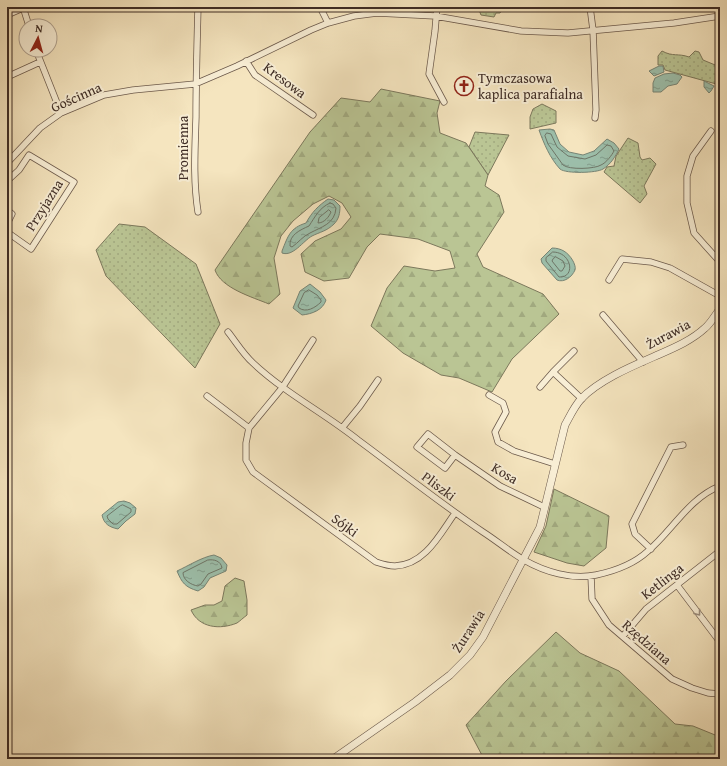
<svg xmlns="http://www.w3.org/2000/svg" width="727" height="766" font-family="'Gentium Book Plus',serif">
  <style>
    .grass { fill: url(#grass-dots); stroke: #7c785c }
    .forest { fill: url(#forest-firs); stroke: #7c785c }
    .water { fill: url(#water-ripples); stroke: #778576 }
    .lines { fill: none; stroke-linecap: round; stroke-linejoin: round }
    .shore { stroke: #6e7668; stroke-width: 1 }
    .minor-casing { stroke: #6c5a4c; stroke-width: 7 }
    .tertiary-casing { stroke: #6c5a4c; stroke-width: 8 }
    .minor { stroke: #f8eed5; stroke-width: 5.5 }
    .tertiary { stroke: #f8eed5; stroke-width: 7 }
    .oneway { stroke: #9b8d7d }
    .labels { text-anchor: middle; stroke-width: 4; stroke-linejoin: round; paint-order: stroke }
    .poi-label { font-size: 14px; fill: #3e2c25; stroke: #f8eed5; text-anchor: start }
    .street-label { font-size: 14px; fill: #3e2c25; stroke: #f8eed5 }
  </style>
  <defs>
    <pattern id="grass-dots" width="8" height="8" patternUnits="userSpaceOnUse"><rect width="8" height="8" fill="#bac594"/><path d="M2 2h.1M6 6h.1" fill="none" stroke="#a1a97f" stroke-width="1.8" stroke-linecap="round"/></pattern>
    <pattern id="forest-firs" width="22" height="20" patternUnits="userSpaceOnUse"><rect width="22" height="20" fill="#bac594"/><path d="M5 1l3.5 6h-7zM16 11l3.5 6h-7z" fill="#a1a97f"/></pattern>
    <pattern id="water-ripples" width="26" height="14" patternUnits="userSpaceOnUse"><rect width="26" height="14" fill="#9dc0ac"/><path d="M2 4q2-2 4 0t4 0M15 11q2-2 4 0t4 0" fill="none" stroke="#819c8c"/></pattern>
  </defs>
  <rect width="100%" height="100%" fill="#f5e5bf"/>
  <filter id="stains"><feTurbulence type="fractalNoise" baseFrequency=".005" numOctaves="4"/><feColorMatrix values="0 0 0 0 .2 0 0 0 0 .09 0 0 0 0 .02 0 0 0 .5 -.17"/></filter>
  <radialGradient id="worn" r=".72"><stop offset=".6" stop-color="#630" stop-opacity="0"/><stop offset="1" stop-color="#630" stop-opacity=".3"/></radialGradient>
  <!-- grass -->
  <path class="grass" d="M480 7H502L503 8 500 13H496L494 17 481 15 479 10Z
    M662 51C673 57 678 53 689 57L695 51 699 52 703 60 720 67V85L665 70 663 65H658V56Z
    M542 104 556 111V123L530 129V117L533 109Z
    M475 132 509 135 488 175 469 147Z
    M628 138 638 143 640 157 642 160 650 158 656 164 644 186 647 194 640 203 604 172 607 167 614 166 616 156Z
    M119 224 145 227 196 264 220 324 195 368 106 276 96 250Z"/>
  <!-- forest -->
  <path class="forest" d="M381 89 440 101 437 113 440 133 466 143 488 175 485 186 499 195 504 212 477 254 483 267 543 294 559 314 512 359 492 392 459 378 441 375 403 353 371 326 387 288 404 266 435 271 455 268 450 251 418 239 380 234 367 247 349 278 324 281 305 272 301 254 315 241 341 229 351 217 342 203 329 196 313 204 293 221 281 236 274 258 280 294 269 304C252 297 221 288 215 270L310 132 341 98 370 102Z
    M554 489 609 516 606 548 584 566 567 563 534 552 546 526Z
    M235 578 244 581 247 600V615C243 618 240 621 237 623 220 630 199 628 191 610L205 605H214L222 601 225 586Z
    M556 632 580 653 619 671 675 724 693 726 720 737V759H484L466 725 506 681Z"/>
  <!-- water -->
  <path class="water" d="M659 66H663L664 72 654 76 649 71Z
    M673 73 680 75 682 77 677 84 668 86 661 92H653V83L655 78 664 74Z
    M704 81 714 86 711 91 709 93 704 87Z
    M550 129 554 130 560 144 569 152 583 155 594 151 607 139 614 143 619 149C616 156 610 165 603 169 597 173 566 174 560 169 550 158 544 144 539 130Z
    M328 199 334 200 340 206C340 213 339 219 334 224 327 231 320 232 312 236 303 241 293 257 282 253V251C288 236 290 228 306 223 312 212 318 206 328 199Z
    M552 248C561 248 568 252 573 261 574 263 576 267 575 270 572 277 564 283 557 280L542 263 541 259Z
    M310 284 320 292 326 300C323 310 312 314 302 315L293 308 300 291Z
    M124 501 130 503 136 508 135 514 126 521 118 529C109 527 104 524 102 515L118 502Z
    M214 555 221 558 227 565 226 571 210 578 204 587 198 591C185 587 182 583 177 571 188 566 202 557 214 555Z"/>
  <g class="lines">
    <!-- shore -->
    <path class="shore" d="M547 133 551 134 557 147 568 156 585 159 596 155 607 145 611 146 614 151C612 155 606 163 601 165 595 169 569 170 563 165L548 144 545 136Z
      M330 203 333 204 336 208C335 224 321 227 310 233 303 236 298 243 292 247L290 246C289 235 300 230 309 226 315 217 319 208 330 203Z
      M329 210 331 212C329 217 324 223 318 223L319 218Z
      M553 252C572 252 576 278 559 277L546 261V258Z
      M556 257 563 261 565 266 562 271H560L552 261 553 259Z
      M309 290 317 295 321 300V302C315 308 306 313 299 308L298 306 304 293Z
      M123 505 131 509V512L117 524H113L108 519 107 516 120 506Z
      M208 560C214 559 221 561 222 568L208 574 201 584 198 586C191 585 183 580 183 573Z"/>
    <defs>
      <path id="minor" d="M23 7 29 26
        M198 7C197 44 196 80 196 117 195 149 193 180 198 212
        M320 7 328 23
        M437 7 435 31 429 74 444 102
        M590 7 593 30 596 110 595 118
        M7 15 23 8
        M36 50 61 113
        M246 61 255 75 313 115
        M7 77 40 62
        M711 131 693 156 687 176V203L694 233 720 262
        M7 163 40 128 61 113 104 95 133 90 195 84 237 66 311 30 328 23 354 16 377 13 435 16 521 31 568 33 674 23 720 16
        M7 181 19 170 29 155 74 182 31 249 7 232
        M7 210 12 214 7 224
        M609 280 622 259 651 262 670 268 720 296
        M603 315 643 362
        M228 332C236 342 243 354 253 363 285 393 324 413 358 440 400 471 440 503 483 532 497 541 510 552 524 560 545 572 572 580 596 575 615 571 634 564 648 551 672 531 689 498 720 486
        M313 340 282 388 249 428 246 443V460L253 472 376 562C382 564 389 566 395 566 425 565 440 534 455 513
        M553 372 582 399
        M540 387 553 372 574 351
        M489 395 503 403 506 412 495 432 498 442 514 451 555 464
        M207 396 249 428
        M342 428 360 406 378 380
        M455 455 445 468 417 447 428 434 455 455 500 486 544 507
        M651 549 635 534 632 524 671 447 683 445
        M591 576 592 599 609 625 672 679 692 688 708 693 720 694
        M677 585 720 642
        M623 636 646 609 720 551"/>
      <path id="tertiary" d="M333 759 415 702 450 675 470 655 483 637 540 527 565 425C570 416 574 407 581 399 600 379 635 365 660 354 676 347 692 340 705 328 711 323 715 315 720 309"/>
    </defs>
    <!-- minor casing -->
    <use href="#minor" class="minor-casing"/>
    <!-- tertiary casing -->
    <use href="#tertiary" class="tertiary-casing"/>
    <!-- minor -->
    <use href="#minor" class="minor"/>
    <!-- tertiary -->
    <use href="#tertiary" class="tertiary"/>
  </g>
  <!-- one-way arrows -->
  <defs><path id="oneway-chevron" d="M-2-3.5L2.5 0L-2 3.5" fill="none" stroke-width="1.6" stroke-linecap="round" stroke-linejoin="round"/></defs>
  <use class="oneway" href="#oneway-chevron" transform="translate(698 613) rotate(53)"/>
  <!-- icons -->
  <defs>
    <symbol id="church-ring" viewBox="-11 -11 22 22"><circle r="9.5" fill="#f8eed5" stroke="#8f2418" stroke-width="1.5"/><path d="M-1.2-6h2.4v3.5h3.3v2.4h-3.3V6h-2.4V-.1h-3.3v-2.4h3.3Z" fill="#8f2418"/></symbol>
  </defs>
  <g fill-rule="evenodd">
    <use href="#church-ring" x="453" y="75" width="22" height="22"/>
  </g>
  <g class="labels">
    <!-- poi labels -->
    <g class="poi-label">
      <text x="478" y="83">Tymczasowa<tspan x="478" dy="16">kaplica parafialna</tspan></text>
    </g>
    <!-- street labels -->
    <g class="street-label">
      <text transform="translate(285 80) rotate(37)" y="5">Kresowa</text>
      <text transform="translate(76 97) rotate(-24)" y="5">Gościnna</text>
      <text transform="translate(183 148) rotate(-90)" y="5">Promienna</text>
      <text transform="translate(44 205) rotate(-58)" y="5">Przyjazna</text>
      <text transform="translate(668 334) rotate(-28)" y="5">Żurawia</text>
      <text transform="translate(505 473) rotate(31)" y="5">Kosa</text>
      <text transform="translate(439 486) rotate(37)" y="5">Pliszki</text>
      <text transform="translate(345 525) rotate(36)" y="5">Sójki</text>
      <text transform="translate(662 581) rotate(-38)" y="5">Ketlinga</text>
      <text transform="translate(468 631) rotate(-57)" y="5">Żurawia</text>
      <text transform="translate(647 642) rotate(41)" y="5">Rzędziana</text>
    </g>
  </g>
  <!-- margin -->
  <rect width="727" height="766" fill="none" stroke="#f5e5bf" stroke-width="24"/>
  <rect x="8" y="8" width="711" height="750" fill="none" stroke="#3e2c25" stroke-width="2"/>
  <rect x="12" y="12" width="703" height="742" fill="none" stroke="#3e2c25"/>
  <!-- north arrow -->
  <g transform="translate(38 38) rotate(6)"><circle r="19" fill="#f8eed5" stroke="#aea08f"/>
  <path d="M0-3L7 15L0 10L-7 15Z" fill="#8f2418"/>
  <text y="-6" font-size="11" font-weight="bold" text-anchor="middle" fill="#3e2c25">N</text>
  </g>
  <rect width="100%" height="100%" filter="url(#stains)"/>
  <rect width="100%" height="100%" fill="url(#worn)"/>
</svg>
